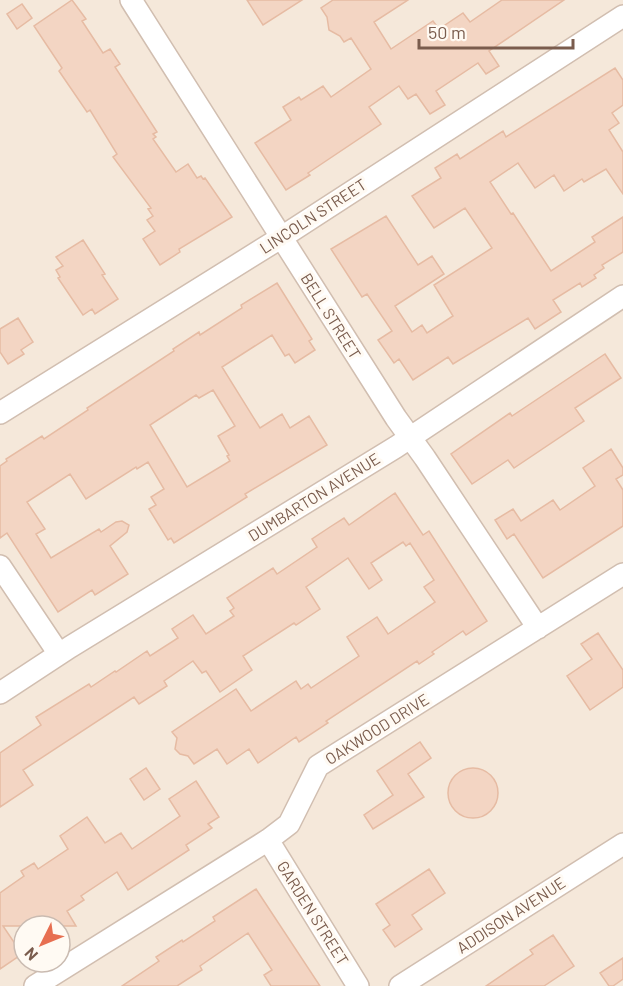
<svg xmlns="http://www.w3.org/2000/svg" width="623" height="986" font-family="Barlow,sans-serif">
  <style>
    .residential { fill: #f5e8da; fill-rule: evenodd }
    .building { fill: #f3d5c3; stroke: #e6bba3; stroke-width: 1.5; fill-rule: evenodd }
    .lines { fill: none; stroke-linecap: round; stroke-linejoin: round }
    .street-casing { stroke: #d1beb0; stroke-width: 24 }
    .street { stroke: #fff; stroke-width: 21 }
    .labels { text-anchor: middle; stroke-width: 6; stroke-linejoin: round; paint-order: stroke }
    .street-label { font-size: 16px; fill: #7a5c4d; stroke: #fffaf3 }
  </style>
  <rect width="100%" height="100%" fill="#fdf6ec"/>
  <!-- residential -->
  <path class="residential" d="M0 0H623V986H0ZM24 926H60V962H24Z"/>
  <!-- building -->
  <path class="building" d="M72 0 86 19 82 21 103 53 110 49 120 64 115 67 157 132 153 134 156 137 153 139 176 172 188 164 197 178 201 176 203 179 205 178 232 217 179 249 180 252 160 265 143 239 155 231 147 220 153 216 148 209 151 208 113 157 117 154 90 110 87 112 59 71 62 68 34 26Z
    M247 0H302L263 25Z
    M333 0H408L374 22 391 49 433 21 439 29 463 13 470 22 502 0H564L489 51 499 66 486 74 478 63 436 91 445 105 430 114 416 94 408 99 399 86 369 107 381 124 308 173 310 175 286 190 255 143 291 120 283 107 299 97 301 100 323 86 331 97 371 69 351 38 344 42 340 36 329 30 327 17 321 8Z
    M22 4 32 18 17 29 7 14Z
    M615 68 623 80V105L612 113 619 123 609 130 623 152V194L606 169 584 182 582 179 564 191 554 175 535 188 518 163 490 182 511 214 513 213 551 271 595 242 592 237 623 217V252L602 265 604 268 594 275 596 278 582 287 580 283 553 300 561 312 535 329 528 318 453 364 448 357 413 380 399 359 394 363 378 340 392 331 367 294 362 297 331 249 386 216 418 265 432 256 444 274 395 306 412 332 422 325 427 333 453 316 434 285 492 248 465 208 434 228 412 196 441 178 435 168 457 154 460 159 503 131 506 137Z
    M83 240 105 274 102 275 118 299 95 314 92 309 83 315 58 278 60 277 56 270 63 266 56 257Z
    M277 283 312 339 309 341 315 350 295 363 289 354 285 356 272 335 222 367 260 428 282 414 290 428 309 416 327 445 245 494 247 497 174 543 171 538 168 540 149 509 156 505 151 497 164 489 148 462 137 469 136 467 86 499 70 474 27 502 45 529 36 534 51 558 99 529 101 532 116 522 122 521 129 525 127 532 110 546 128 574 95 595 92 590 58 612 7 533 0 538V466L7 461 6 459 42 436 44 439 88 410 87 408 174 351 173 349 199 332 200 335 242 308 241 305ZM213 390 235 426 218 436 229 455 227 456 230 461 187 487 150 425 196 395 199 398Z
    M18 318 33 342 21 350 24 354 8 364 0 352V329Z
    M605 354 621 378 575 408 584 421 514 468 508 460 472 484 451 454 510 413 512 416Z
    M611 449 623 468V475L616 479 623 490V526L543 578 514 534 507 539 495 520 513 509 521 521 553 500 560 510 595 486 583 468Z
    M395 493 423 535 429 531 487 621 466 635 463 631 432 652 434 654 419 664 417 661 326 721 328 723 299 742 296 737 258 763 249 749 227 764 217 749 194 764 188 756 180 754 175 749 177 738 172 732 236 689 251 711 296 681 301 689 308 684 311 688 359 656 347 637 377 617 388 634 435 602 424 587 434 580 410 543 406 546 403 542 371 563 382 580 369 589 348 558 306 587 320 609 296 625 294 623 243 656 252 670 220 692 206 671 202 673 193 661 164 681 167 686 139 704 134 697 23 770 33 785 0 807V753L41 725 36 717 89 684 91 687 115 671 116 672 147 651 150 656 178 638 172 629 193 615 206 634 234 616 230 611 234 608 227 598 273 568 277 574 317 547 312 539 330 527 344 518 349 525Z
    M598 633 623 670V687L590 710 567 676 592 659 581 644Z
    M420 742 431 758 408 774 424 797 373 829 364 815 393 795 377 771Z
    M146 768 160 789 144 800 130 779Z
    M448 793a25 25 0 1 1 50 0a25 25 0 1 1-50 0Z
    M196 781 219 817 208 824 212 828 186 845 189 850 128 890 117 872 81 896 84 900 67 911 76 926H3L22 954 0 969V893L24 876 21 871 34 863 38 869 68 849 60 836 87 817 105 843 121 833 132 849 180 816 169 799Z
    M429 869 445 893 412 915 422 929 395 947 383 930 390 925 376 904Z
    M256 889 320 986H271L264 975 272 970 248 933 200 966 202 970 177 986H122L159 961 156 957 182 940 183 942 215 921 213 917Z
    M553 935 574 966 544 986H486L533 954 530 950Z
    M623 958V979L613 986H609L600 973Z"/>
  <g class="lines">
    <defs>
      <path id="street" d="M131 0 396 418 425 458 538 628
        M0 413 282 237 623 16
        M0 566 59 654
        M0 693 70 647 396 447 623 296
        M268 840 358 986
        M35 986 268 840 289 824 318 766 623 574
        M400 986 623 844"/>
    </defs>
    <!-- street casing -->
    <use href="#street" class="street-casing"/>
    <!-- street -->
    <use href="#street" class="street"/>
  </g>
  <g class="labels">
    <!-- street labels -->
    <g class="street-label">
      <text transform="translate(313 216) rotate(-33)" y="6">LINCOLN STREET</text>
      <text transform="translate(331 316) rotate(58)" y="6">BELL STREET</text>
      <text transform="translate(314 497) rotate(-32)" y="6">DUMBARTON AVENUE</text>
      <text transform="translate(377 729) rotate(-32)" y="6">OAKWOOD DRIVE</text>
      <text transform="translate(313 913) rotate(58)" y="6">GARDEN STREET</text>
      <text transform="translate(511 915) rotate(-33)" y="6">ADDISON AVENUE</text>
    </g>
  </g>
  <!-- north arrow -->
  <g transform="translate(42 944) rotate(227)"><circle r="28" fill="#fffaf3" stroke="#cabbb1" stroke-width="1.5"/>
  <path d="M0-4.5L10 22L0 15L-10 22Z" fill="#e76f51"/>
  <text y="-9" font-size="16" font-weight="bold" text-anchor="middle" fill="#7a5c4d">N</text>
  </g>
  <!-- scale -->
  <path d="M419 39v9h154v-9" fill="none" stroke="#7a5c4d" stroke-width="3"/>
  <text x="428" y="39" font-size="18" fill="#7a5c4d" stroke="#fffaf3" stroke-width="4.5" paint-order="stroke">50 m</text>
</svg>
